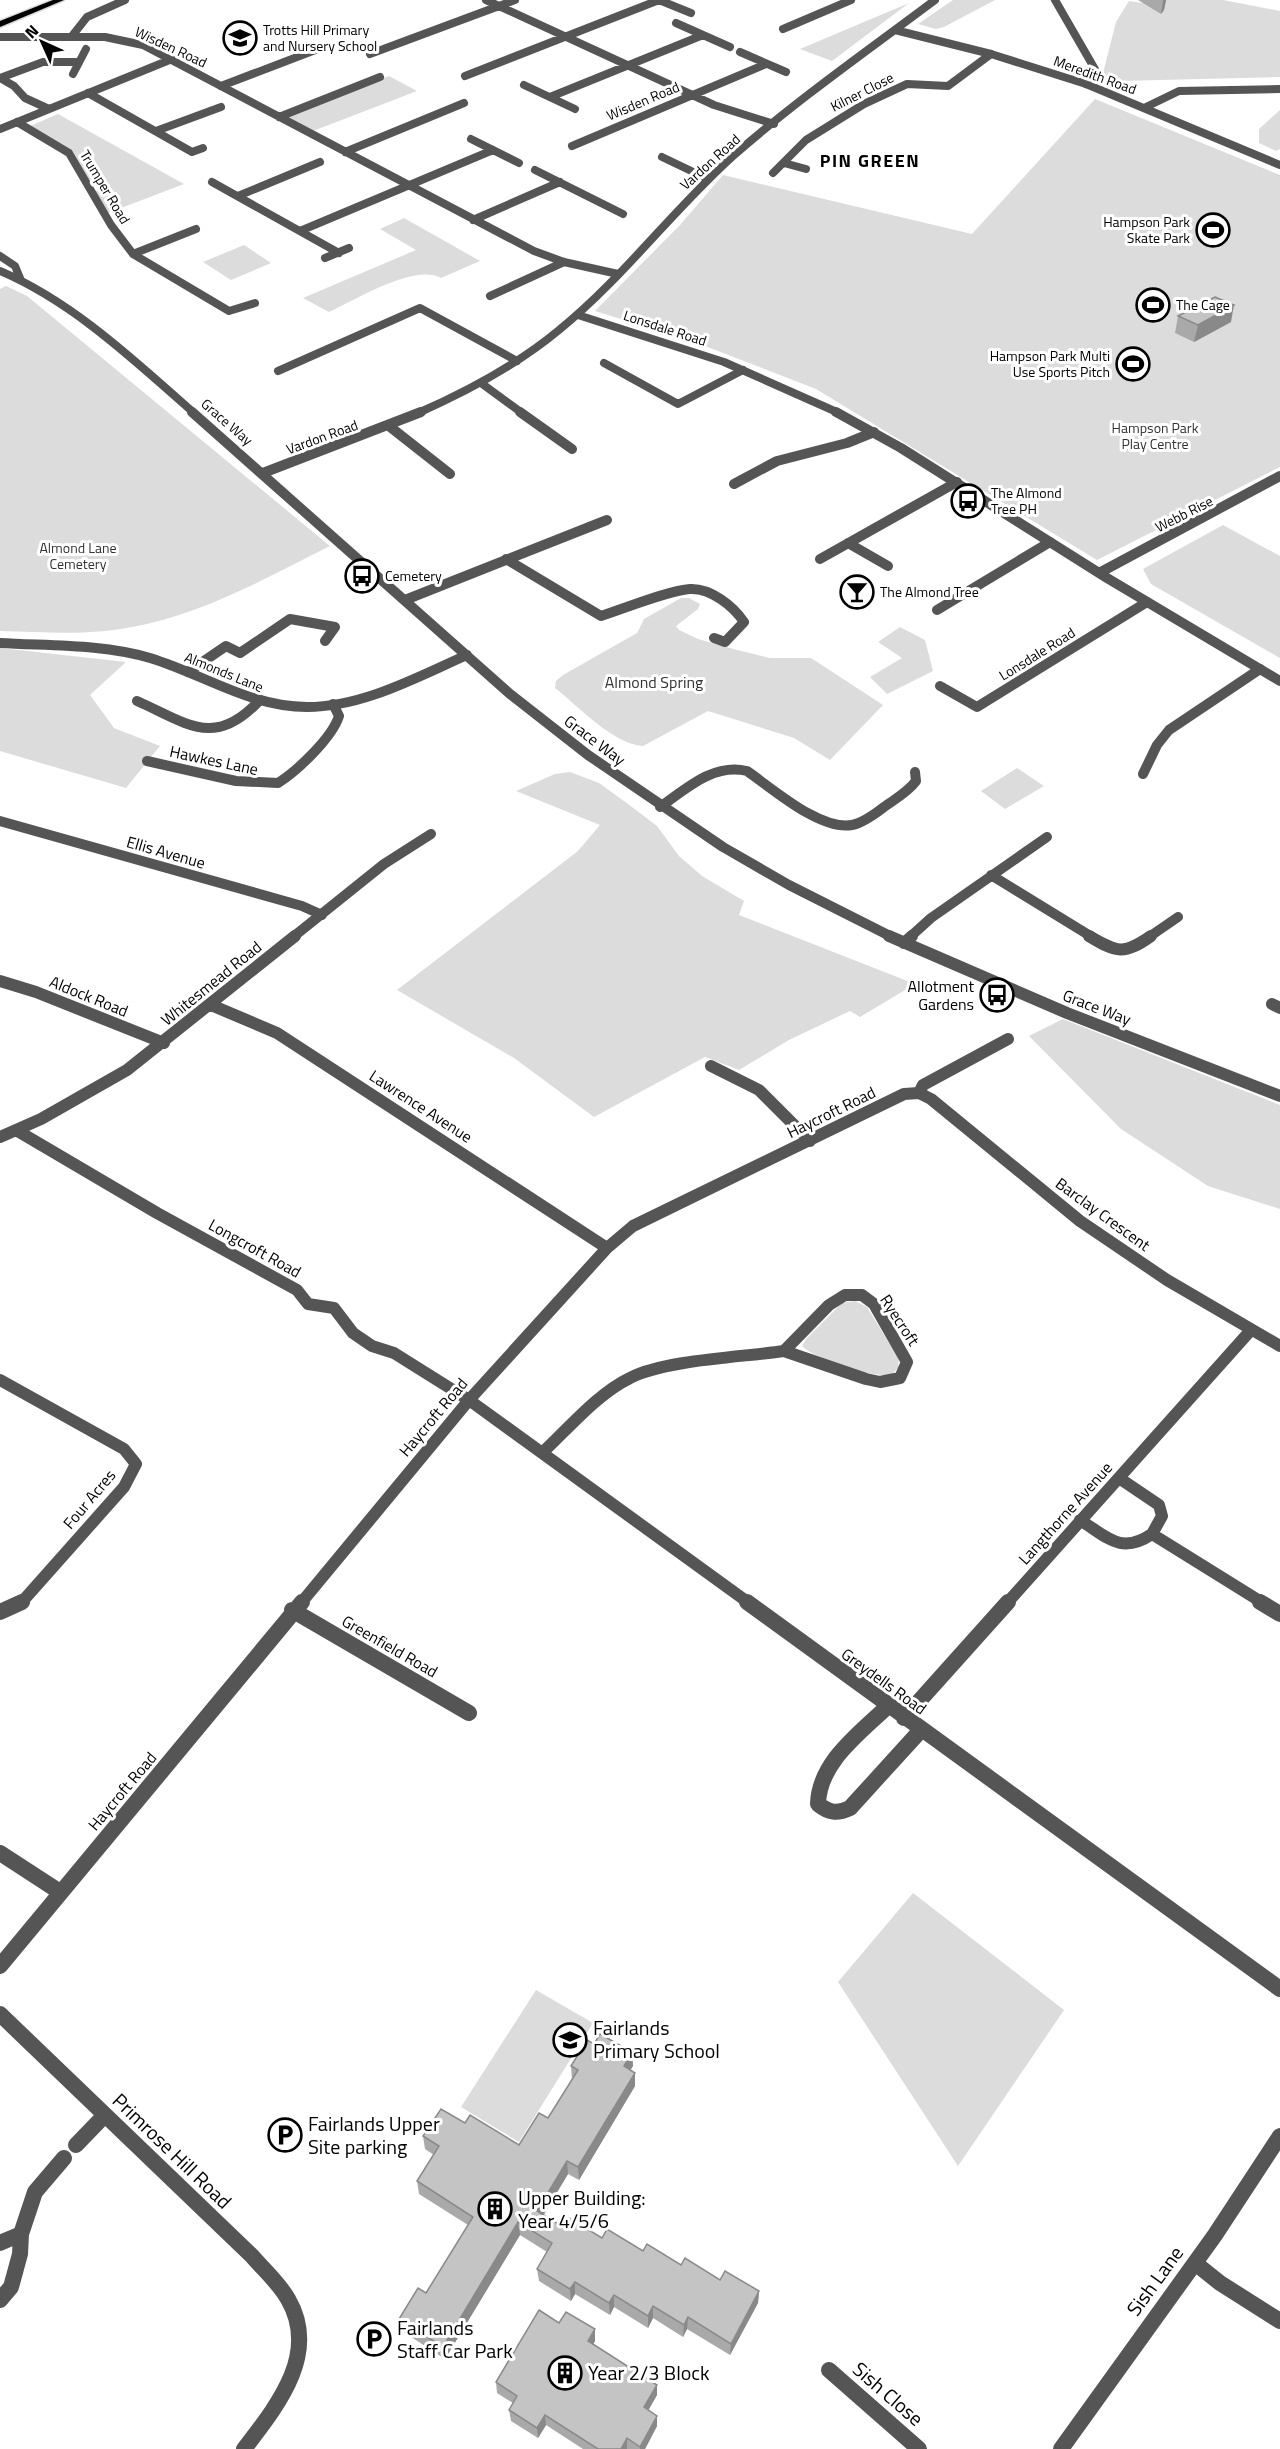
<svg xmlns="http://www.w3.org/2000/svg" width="1280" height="2449" font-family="'Titillium Web',sans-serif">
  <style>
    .green { fill: #dcdcdc }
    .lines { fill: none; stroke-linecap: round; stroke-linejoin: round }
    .primary-casing { stroke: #dbdbdb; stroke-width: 3 }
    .minor-far3 { stroke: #555; stroke-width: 8 }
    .minor-far2 { stroke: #555; stroke-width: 10 }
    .minor-far1 { stroke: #555; stroke-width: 12 }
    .minor { stroke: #555; stroke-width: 16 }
    .tertiary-far2 { stroke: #555; stroke-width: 8 }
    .tertiary-far1 { stroke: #555; stroke-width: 10 }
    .tertiary { stroke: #555; stroke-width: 12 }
    .primary { fill: #000; fill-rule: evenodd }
    .wall { fill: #a9a9a9 }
    .shaded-wall { fill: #898989 }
    .building { fill: #c4c4c4; stroke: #898989; stroke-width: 1.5 }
    .labels { text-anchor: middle; stroke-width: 6; stroke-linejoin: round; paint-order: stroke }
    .far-poi-label { font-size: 14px; fill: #000; stroke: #fff; text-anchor: start }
    .far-street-label { font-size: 14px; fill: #000; stroke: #fff }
    .far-park-label { font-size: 14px; fill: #333; stroke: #fff }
    .park-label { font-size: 16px; fill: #333; stroke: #fff }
    .street-label { font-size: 16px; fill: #000; stroke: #fff }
    .poi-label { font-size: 16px; fill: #000; stroke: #fff; text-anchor: end }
    .far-district-label { font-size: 18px; font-weight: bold; letter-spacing: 1.5px; fill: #000; stroke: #fff }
    .near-poi-label { font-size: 20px; fill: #000; stroke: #fff; text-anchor: start }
    .near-street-label { font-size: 20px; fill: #000; stroke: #fff }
  </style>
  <rect width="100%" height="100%" fill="#fff"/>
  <!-- green -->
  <path class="green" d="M953 0H995L944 27 936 29 918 24Z
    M1147 0H1223L1280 11V77L1120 81 1102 77 1116 22 1129 1 1142 3Z
    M909 3 832 61 800 49Z
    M389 76 417 91 313 131 289 118 293 114Z
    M1095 99 1280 175V467L1097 560 816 389 692 341 595 311 680 225 723 175 972 234Z
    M1280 110V149L1276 151 1259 143V129Z
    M58 114 184 184 108 213 95 191 105 189 99 178 89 180 73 151 28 127Z
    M404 218 480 261 441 278C415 263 355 300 329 312L303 298 416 250 380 229Z
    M244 245 271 263 231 280 203 262Z
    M6 286 27 296 330 546C266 578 203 614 132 627 88 636 44 632 0 631V289Z
    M1223 525 1280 556V658L1151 584 1143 569Z
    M681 598H689L700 604 698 609 676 626 679 630 698 639 737 650 770 658H811L883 705 830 760 794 738 708 711 643 746C613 744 578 706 555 688L556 681 563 675 637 633 644 619Z
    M900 627 925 640 933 671 887 694 870 677 902 658 878 642Z
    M0 648 126 662 90 695 114 728 160 746 126 788 0 751Z
    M1017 768 1044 786 1005 809 981 791Z
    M570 772 599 783 628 804 657 826 679 856 702 876 744 901 739 915 915 984 860 1017 850 1011 789 1040 739 1070 705 1057 594 1117 514 1058 397 990 578 851 600 825 516 791 555 774Z
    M1063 1019 1280 1105V1209L1208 1186 1121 1129 1029 1036Z
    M855 1301 867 1307 899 1359 898 1368 891 1375C873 1378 816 1360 802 1346L806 1339 842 1303Z
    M913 1893 1064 2010 958 2166 838 1982Z
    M536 1990 593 2023 519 2142 461 2107Z"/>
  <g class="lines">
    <defs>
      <path id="primary" d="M53 0H64L0 27V21Z"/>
    </defs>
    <!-- primary casing -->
    <use href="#primary" class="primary-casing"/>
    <!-- minor-far3 -->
    <path class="minor-far3" d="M486 0 714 105 774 124
      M659 0 691 13
      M1055 0 1096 71 1095 78 1086 84
      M676 23 730 47
      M783 29 851 0
      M72 36 87 17 125 0
      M0 37H105L143 45 534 251 564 262 618 274
      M740 52 786 72
      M370 54 515 0
      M73 74 86 49
      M465 76 659 0
      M0 78 43 62H79
      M0 78 14 86 25 98 49 109
      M524 85 575 109
      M221 86 318 49
      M88 93 192 152 203 148
      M550 97 703 35
      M1146 107 1179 91 1280 89
      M279 117 380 77
      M17 122 69 153 111 225 133 254 229 311 255 303
      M0 129 172 59
      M156 131 221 107
      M471 139 519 163
      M572 146 766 64
      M345 152 464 103
      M662 157 708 179
      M784 163 806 169
      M535 170 623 214
      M773 173 806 140 864 104 907 84 948 86 991 54
      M212 182 339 253
      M238 196 320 162
      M473 220 560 182
      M300 231 493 150
      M133 254 196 229
      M325 258 349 248
      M490 296 564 262
      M604 363 678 404 743 370
      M278 371 420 308 517 361
      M481 383 522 413"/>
    <!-- minor-far2 -->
    <path class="minor-far2" d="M520 412 572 449
      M389 426 450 474
      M734 484 777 461 847 443 874 432
      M848 543 888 566
      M506 559 601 616C623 609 670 590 690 589 711 588 733 606 744 622L725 642 714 638
      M820 559 957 482
      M405 600 607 520
      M937 610 1050 542
      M188 672 226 646 240 653 290 619 335 627 325 641
      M940 686 977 707 1147 602
      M137 701C187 723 214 749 259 701
      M147 761 236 781 278 783C297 771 332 738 339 716L333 704
      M1143 774 1157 745 1169 730 1260 669
      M660 807C686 789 713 763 747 771 772 788 820 831 852 825 863 823 875 814 884 807 895 799 908 792 916 781L915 772
      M0 821 302 906 322 915
      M991 875 1092 937
      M293 937 384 864 431 834
      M910 937 931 918 1047 837
      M1149 937 1178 917"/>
    <!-- minor-far1 -->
    <path class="minor-far1" d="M1089 936C1117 953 1124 955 1151 936
      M904 943 912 936
      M0 981 36 992 164 1043
      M1272 1004 1280 1008
      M211 1005 277 1033 607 1248
      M711 1066 759 1090 810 1141
      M919 1093 923 1085 1008 1039
      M16 1130 157 1213 297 1290 308 1304 334 1308 353 1333 372 1346 394 1353 469 1400 749 1603
      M0 1137 41 1119 127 1070 295 936
      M845 1295H862L874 1304 907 1362 900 1378 880 1382 866 1379 784 1351 829 1305Z
      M0 1380 124 1449 136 1464 124 1487 21 1603
      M542 1453C569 1428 597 1394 630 1378 664 1360 743 1357 784 1351
      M1119 1478 1159 1505 1162 1516 1152 1534
      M1080 1520C1107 1537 1121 1555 1152 1534L1263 1603
      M301 1603 469 1400 607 1248 633 1226 904 1094 919 1093 931 1099 1080 1221 1167 1280 1280 1346
      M1007 1603 1251 1330"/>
    <!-- minor -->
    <path class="minor" d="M747 1602 1280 1989
      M1260 1602 1280 1614
      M292 1610 469 1713
      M0 1612 22 1602
      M888 1706C860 1733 819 1762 818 1804 829 1813 837 1814 850 1808L921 1730
      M904 1718 1008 1602
      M0 1853 60 1892
      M0 1966 302 1602
      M0 2014 252 2256C264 2270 279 2283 288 2299 320 2354 277 2406 244 2449
      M76 2145 104 2116
      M0 2243 21 2234
      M1195 2263 1220 2283 1280 2321
      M0 2300 11 2287 20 2254 21 2234 35 2192 64 2158
      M829 2370 919 2449
      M1061 2449 1215 2235 1280 2136"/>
    <!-- tertiary-far2 -->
    <path class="tertiary-far2" d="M895 30 991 54 1086 84 1280 165
      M0 256 15 266 20 278
      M0 271C73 302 135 361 194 413
      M578 315 724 362 839 413
      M418 413C468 391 517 365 559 330 623 278 672 211 733 156 797 100 867 51 935 0"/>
    <!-- tertiary-far1 -->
    <path class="tertiary-far1" d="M192 412 510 694 588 755 723 847 789 885 892 937
      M836 412 901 448 1107 578 1280 681
      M263 473 421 412
      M1099 573 1280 476
      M0 643C50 646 102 644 150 658 203 674 250 707 307 707 363 707 417 677 467 655"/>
    <!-- tertiary -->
    <path class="tertiary" d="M889 936 1067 1013 1280 1096"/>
    <!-- primary -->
    <use href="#primary" class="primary"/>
  </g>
  <!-- wall -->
  <path class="wall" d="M1138 0H1166L1164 10 1161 14Z
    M1178 316 1231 322 1194 342 1175 333Z
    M594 2044 632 2052 633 2066 630 2070 635 2086 579 2180 568 2174 544 2215 563 2227 643 2251 720 2280 759 2291 758 2303 730 2355 687 2329 683 2337 653 2318 648 2328 614 2307 610 2315 575 2294 571 2301 539 2281 537 2269 547 2252 520 2235 445 2359 402 2331 399 2319 426 2293 468 2225 419 2194 417 2181 434 2155 425 2149 423 2136 465 2123 519 2145 548 2118 572 2080 571 2066Z
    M559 2323 595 2341 593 2344 657 2385V2395L648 2410 657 2426 645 2449H583L546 2425 538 2438 511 2421 509 2410 513 2403 497 2393 496 2382Z"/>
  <!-- shaded-wall -->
  <path class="shaded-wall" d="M1163 0H1166L1164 10 1161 14Z
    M1234 305 1231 322 1194 342 1198 325Z
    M632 2052 633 2066 624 2080V2066Z
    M635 2073V2086L579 2180 578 2167Z
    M567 2161 568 2174 538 2223 537 2211Z
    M518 2222 520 2235 445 2359 443 2347Z
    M575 2282V2294L571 2301 570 2289Z
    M759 2291 758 2303 730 2355 731 2344Z
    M614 2295V2307L610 2315 609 2303Z
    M653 2306V2318L648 2328V2316Z
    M688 2317 687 2329 683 2337 684 2325Z
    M595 2329V2341L589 2352 588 2341Z
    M657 2385V2395L644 2418V2407Z
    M545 2415 546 2425 538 2438 537 2428Z
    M657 2416V2426L645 2449H640V2447Z
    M627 2438V2449H621Z"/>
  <!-- building -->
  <path class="building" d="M1215 297 1234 305 1198 325 1178 316Z
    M600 2034 632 2052 624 2066 635 2073 578 2167 567 2161 537 2211 563 2227 569 2218 602 2238 607 2229 643 2251 647 2244 681 2265 685 2258 720 2280 725 2271 759 2291 731 2344 688 2317 684 2325 653 2306 648 2316 614 2295 609 2303 575 2282 570 2289 537 2269 552 2243 518 2222 443 2347 399 2319 418 2288 426 2293 473 2217 417 2181 439 2146 423 2136 441 2109 465 2123 470 2115 519 2145 539 2113 548 2118 578 2070 571 2066 587 2040 594 2044Z
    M539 2310 559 2323 566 2312 595 2329 588 2341 657 2385 644 2407 657 2416 640 2447 627 2438 621 2449H598L545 2415 537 2428 509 2410 517 2396 496 2382Z"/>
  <!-- icons -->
  <defs>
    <symbol id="school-ring" viewBox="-11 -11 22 22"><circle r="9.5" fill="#fff" stroke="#000" stroke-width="1.5"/><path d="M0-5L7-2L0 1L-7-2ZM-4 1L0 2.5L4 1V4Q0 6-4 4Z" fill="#000"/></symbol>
    <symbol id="stadium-ring" viewBox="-11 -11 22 22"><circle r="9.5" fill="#fff" stroke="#000" stroke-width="1.5"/><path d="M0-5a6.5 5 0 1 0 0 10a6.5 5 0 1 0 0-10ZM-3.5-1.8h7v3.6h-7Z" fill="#000"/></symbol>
    <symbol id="bus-ring" viewBox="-11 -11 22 22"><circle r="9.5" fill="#fff" stroke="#000" stroke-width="1.5"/><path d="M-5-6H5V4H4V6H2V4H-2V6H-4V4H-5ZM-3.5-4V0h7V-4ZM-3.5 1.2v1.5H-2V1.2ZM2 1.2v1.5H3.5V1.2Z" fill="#000"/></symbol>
    <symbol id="bar-ring" viewBox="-11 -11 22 22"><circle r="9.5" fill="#fff" stroke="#000" stroke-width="1.5"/><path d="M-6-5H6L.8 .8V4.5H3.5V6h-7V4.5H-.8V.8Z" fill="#000"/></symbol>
    <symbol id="parking-ring" viewBox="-11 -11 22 22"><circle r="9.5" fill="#fff" stroke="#000" stroke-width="1.5"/><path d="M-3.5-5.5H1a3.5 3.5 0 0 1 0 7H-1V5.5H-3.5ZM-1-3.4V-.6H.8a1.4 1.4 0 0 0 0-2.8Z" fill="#000"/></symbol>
    <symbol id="building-ring" viewBox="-11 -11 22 22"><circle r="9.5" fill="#fff" stroke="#000" stroke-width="1.5"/><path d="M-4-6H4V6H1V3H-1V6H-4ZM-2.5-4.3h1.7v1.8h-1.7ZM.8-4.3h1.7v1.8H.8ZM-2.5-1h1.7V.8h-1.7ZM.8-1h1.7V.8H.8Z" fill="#000"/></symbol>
  </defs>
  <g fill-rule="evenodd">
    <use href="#school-ring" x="221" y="19" width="38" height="38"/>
    <use href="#stadium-ring" x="1194" y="211" width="38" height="38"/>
    <use href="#stadium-ring" x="1134" y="286" width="38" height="38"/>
    <use href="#stadium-ring" x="1114" y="345" width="38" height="38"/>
    <use href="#bus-ring" x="949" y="482" width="38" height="38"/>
    <use href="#bus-ring" x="343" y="557" width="38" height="38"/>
    <use href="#bar-ring" x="838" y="573" width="38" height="38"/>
    <use href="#bus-ring" x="978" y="976" width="38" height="38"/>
    <use href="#school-ring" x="551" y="2021" width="38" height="38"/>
    <use href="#parking-ring" x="266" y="2116" width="38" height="38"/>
    <use href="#building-ring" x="476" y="2190" width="38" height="38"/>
    <use href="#parking-ring" x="355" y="2320" width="38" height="38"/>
    <use href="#building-ring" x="546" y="2354" width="38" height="38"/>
  </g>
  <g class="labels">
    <!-- far-poi labels -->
    <g class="far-poi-label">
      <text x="263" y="35">Trotts Hill Primary<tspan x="263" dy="16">and Nursery School</tspan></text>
      <text x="1190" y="227" text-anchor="end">Hampson Park<tspan x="1190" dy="16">Skate Park</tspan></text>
      <text x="1176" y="310">The Cage</text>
      <text x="1110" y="361" text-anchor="end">Hampson Park Multi<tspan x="1110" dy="16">Use Sports Pitch</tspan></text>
      <text x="991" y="498">The Almond<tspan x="991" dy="16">Tree PH</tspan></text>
      <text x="385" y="581">Cemetery</text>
      <text x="880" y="597">The Almond Tree</text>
    </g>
    <!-- far-street labels -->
    <g class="far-street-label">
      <text transform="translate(171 47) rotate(25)" y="5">Wisden Road</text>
      <text transform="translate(1095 75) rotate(20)" y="5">Meredith Road</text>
      <text transform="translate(862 92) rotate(-27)" y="5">Kilner Close</text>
      <text transform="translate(643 101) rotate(-23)" y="5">Wisden Road</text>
      <text transform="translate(710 162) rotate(-42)" y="5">Vardon Road</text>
      <text transform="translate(105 187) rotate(59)" y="5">Trumper Road</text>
      <text transform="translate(665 328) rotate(18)" y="5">Lonsdale Road</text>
      <text transform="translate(227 422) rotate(41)" y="5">Grace Way</text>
      <text transform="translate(322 437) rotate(-20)" y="5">Vardon Road</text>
      <text transform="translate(1184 514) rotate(-27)" y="5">Webb Rise</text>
      <text transform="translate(1037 654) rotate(-32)" y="5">Lonsdale Road</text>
      <text transform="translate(224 672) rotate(22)" y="5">Almonds Lane</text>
    </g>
    <!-- far-park labels -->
    <g class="far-park-label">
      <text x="1155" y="433">Hampson Park<tspan x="1155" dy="16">Play Centre</tspan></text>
      <text x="78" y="553">Almond Lane<tspan x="78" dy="16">Cemetery</tspan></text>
    </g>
    <!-- park labels -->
    <g class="park-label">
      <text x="654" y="688">Almond Spring</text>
    </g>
    <!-- street labels -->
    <g class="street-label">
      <text transform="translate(595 740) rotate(37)" y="6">Grace Way</text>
      <text transform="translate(214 760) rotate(12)" y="6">Hawkes Lane</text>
      <text transform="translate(166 852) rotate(16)" y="6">Ellis Avenue</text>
      <text transform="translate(211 983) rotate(-39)" y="6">Whitesmead Road</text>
      <text transform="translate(89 996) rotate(22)" y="6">Aldock Road</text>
      <text transform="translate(1097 1007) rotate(21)" y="6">Grace Way</text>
      <text transform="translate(421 1106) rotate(33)" y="6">Lawrence Avenue</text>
      <text transform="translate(831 1112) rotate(-26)" y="6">Haycroft Road</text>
      <text transform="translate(1103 1214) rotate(36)" y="6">Barclay Crescent</text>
      <text transform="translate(255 1248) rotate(29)" y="6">Longcroft Road</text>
      <text transform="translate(900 1320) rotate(57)" y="6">Ryecroft</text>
      <text transform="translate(433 1417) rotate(-50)" y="6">Haycroft Road</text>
      <text transform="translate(89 1499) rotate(-50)" y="6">Four Acres</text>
      <text transform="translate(1065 1513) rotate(-48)" y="6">Langthorne Avenue</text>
      <text transform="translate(390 1646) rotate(30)" y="6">Greenfield Road</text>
      <text transform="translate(884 1681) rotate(36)" y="6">Greydells Road</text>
      <text transform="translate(122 1791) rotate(-50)" y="6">Haycroft Road</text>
    </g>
    <!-- poi labels -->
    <g class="poi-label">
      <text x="974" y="992">Allotment<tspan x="974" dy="18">Gardens</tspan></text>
    </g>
    <!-- far-district labels -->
    <g class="far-district-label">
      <text x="870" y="167">PIN GREEN</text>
    </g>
    <!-- near-poi labels -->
    <g class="near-poi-label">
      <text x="593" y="2035">Fairlands<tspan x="593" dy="23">Primary School</tspan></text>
      <text x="308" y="2131">Fairlands Upper<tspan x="308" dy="23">Site parking</tspan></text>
      <text x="518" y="2205">Upper Building:<tspan x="518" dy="23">Year 4/5/6</tspan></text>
      <text x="397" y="2335">Fairlands<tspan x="397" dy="23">Staff Car Park</tspan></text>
      <text x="588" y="2380">Year 2/3 Block</text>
    </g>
    <!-- near-street labels -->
    <g class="near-street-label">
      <text transform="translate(172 2151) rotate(44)" y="7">Primrose Hill Road</text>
      <text transform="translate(1155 2281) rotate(-54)" y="7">Sish Lane</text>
      <text transform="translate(888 2394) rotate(41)" y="7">Sish Close</text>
    </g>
  </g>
  <!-- north arrow -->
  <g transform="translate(42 42) rotate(315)" stroke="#ffffff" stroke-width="4.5" paint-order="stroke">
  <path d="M0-4.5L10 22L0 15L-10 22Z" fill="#000000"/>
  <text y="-9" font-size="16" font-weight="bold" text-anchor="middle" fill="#000000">N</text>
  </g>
</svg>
